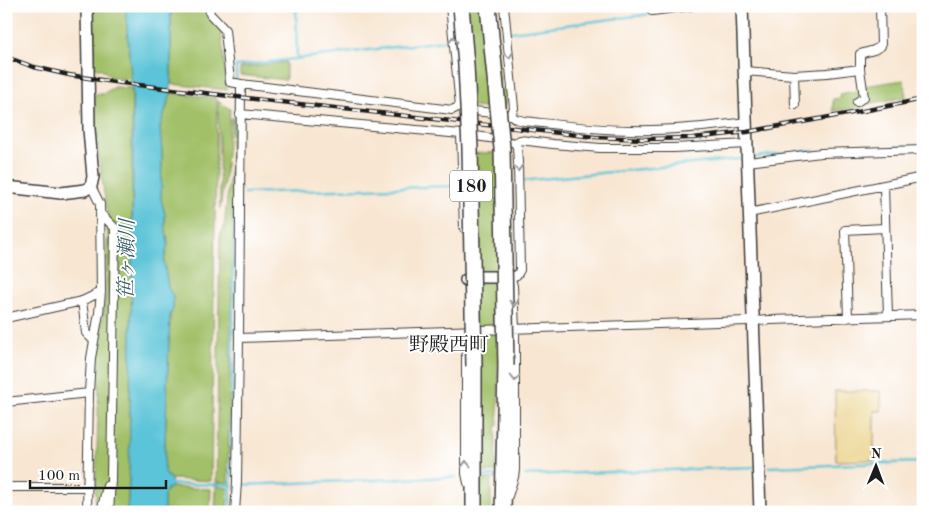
<svg xmlns="http://www.w3.org/2000/svg" width="929" height="518" font-family="'Old Standard TT','Noto Serif JP',serif">
  <style>
    .green { fill: #a1c068; stroke: #5e6e42 }
    .sand { fill: #eeda9e; stroke: #857b5d }
    .water { fill: #5cc4d8; stroke: #3c707a }
    .lines { fill: none; stroke-linecap: round; stroke-linejoin: round }
    .stream { stroke: #5cc4d8; stroke-width: 2.5 }
    .street-casing { stroke: #3d3a37; stroke-width: 10 }
    .secondary-casing { stroke: #3d3a37; stroke-width: 14 }
    .highway-casing { stroke: #3d3a37; stroke-width: 18 }
    .street { stroke: #fff; stroke-width: 8 }
    .secondary { stroke: #fff; stroke-width: 11 }
    .highway { stroke: #fff; stroke-width: 15 }
    .rail-casing { stroke: #1c1c1c; stroke-width: 4.5 }
    .rail { stroke: #fff; stroke-width: 2.5; stroke-dasharray: 8; stroke-linecap: butt }
    .highway-bridge-casing { stroke: #3d3a37; stroke-width: 18; stroke-linecap: butt }
    .highway-bridge { stroke: #fff; stroke-width: 15 }
    .oneway { stroke: #999 }
    .labels { text-anchor: middle; stroke-width: 4; stroke-linejoin: round; paint-order: stroke }
    .shield { fill: #fff; stroke: #606060; stroke-width: 1 }
    .shield-label { font-size: 18px; font-weight: bold; fill: #1c1c1c }
    .water-label { font-size: 20px; font-style: italic; fill: #365f67; stroke: #fff }
    .neighbourhood-label { font-size: 20px; fill: #1c1c1c; stroke: #fff }
  </style>
  <rect width="100%" height="100%" fill="#fff"/>
  <filter id="ink" filterUnits="userSpaceOnUse"><feTurbulence type="fractalNoise" baseFrequency=".02" numOctaves="2"/><feDisplacementMap in="SourceGraphic" scale="10" xChannelSelector="R" yChannelSelector="G"/><feConvolveMatrix kernelMatrix="1 2 1 2 8 2 1 2 1" color-interpolation-filters="sRGB"/></filter>
  <filter id="wash" filterUnits="userSpaceOnUse"><feTurbulence type="fractalNoise" baseFrequency=".0096" numOctaves="4" result="noise"/><feDisplacementMap in="SourceGraphic" scale="20" xChannelSelector="R" yChannelSelector="G"/><feGaussianBlur stdDeviation="1.12" result="paint"/><feColorMatrix in="noise" values="0 0 0 0 0 0 0 0 0 0 0 0 0 0 0 0 0 1.4 0 .05"/><feComposite in="paint" operator="in"/></filter>
  <g filter="url(#wash)">
    <rect width="100%" height="100%" fill="#f8e6d2"/>
    <!-- green -->
    <path class="green" d="M94 6H125L132 80 112 78 102 69 95 68Z
      M171 6H205L207 16 221 31 227 90 171 84Z
      M453 6H493L501 90H511L502 110 466 106Z
      M286 62V80L240 75V68Z
      M904 80 906 97 867 104 864 86Z
      M114 87 132 88V261L129 482 127 512H95L99 382H93L95 357 103 314 106 292 108 220 99 159 94 94H103Z
      M861 90 862 96 856 105 864 103V106L833 111V99L841 98 840 94Z
      M171 93 217 98 211 481 171 479 167 476 164 470 170 315 173 309V296L168 288 164 262 168 243 165 226V215L161 199 162 153 160 127Z
      M218 101 230 109C228 142 226 176 220 209Z
      M231 118H234V161L228 483 219 482V487L228 488 227 512H215L216 489 220 234 224 228 231 161Z
      M505 152 507 265 499 269 477 270 468 273 465 154Z
      M484 282 501 283 508 326 471 327 468 286Z
      M499 334 498 426H496V472H480L479 335Z
      M480 479H494L491 482V512H479Z
      M172 487 211 489 210 512H164V496L167 489Z"/>
    <!-- sand -->
    <path class="sand" d="M835 391H881V411H874V460L836 461Z"/>
    <!-- water -->
    <path class="water" d="M125 6H171V93L160 127 162 153 161 199 165 215V226L168 243 164 262 168 288 173 296V309L170 315 164 470 167 476 171 479 172 487 167 489 164 496V512H127L129 482 132 261 133 138 132 88Z"/>
    <g class="lines">
      <!-- stream -->
      <path class="stream" d="M296 6 297 59
        M691 9 710 6
        M511 32 651 14
        M236 80V66L444 41
        M894 147 923 146
        M756 157 814 150
        M521 181 741 159
        M244 193 454 186
        M769 467 923 462
        M526 475 754 467
        M480 476H498
        M170 484 232 485
        M239 485 456 477
        M230 512 231 485 236 86"/>
    </g>
  </g>
  <g filter="url(#ink)">
    <g class="lines">
      <defs>
        <path id="street" d="M209 6 210 14 225 30 230 82 241 84
          M450 6 460 106
          M504 6 514 108 511 115
          M652 11 691 6
          M744 71 794 75 827 73 860 69
          M794 75 795 105
          M857 102 864 97 860 69V54L874 50 881 46 880 6
          M465 110 511 115 516 119 524 121C560 125 596 130 631 130 670 131 708 127 746 122
          M240 114 461 134
          M515 143 520 140 553 144 600 148H674L747 144
          M748 162 821 153 923 150
          M884 186 888 316
          M100 213 115 228 111 480 109 512
          M749 213 923 177
          M464 228 461 134 504 140 515 143 517 147 518 163 520 270 517 275 511 277
          M82 301 86 333 94 341
          M6 318 82 301 101 292
          M848 318 845 230 885 228
          M239 338 923 315
          M466 349V474L468 483
          M6 402 89 393
          M6 487H88
          M508 496 514 477 515 470V329L513 286 510 274
          M87 512 89 393 91 358 99 313 101 292 100 204 91 186
          M101 512 107 486
          M235 512 237 482 239 338 241 84 452 110 460 106"/>
        <path id="secondary" d="M742 6 760 512
          M6 187 61 193 85 190 91 186 93 177 89 129 87 6
          M466 280 477 277H511"/>
        <path id="highway" d="M474 366V512
          M503 512 506 366"/>
      </defs>
      <!-- street casing -->
      <use href="#street" class="street-casing"/>
      <!-- secondary casing -->
      <use href="#secondary" class="secondary-casing"/>
      <!-- highway casing -->
      <use href="#highway" class="highway-casing"/>
      <!-- street -->
      <use href="#street" class="street"/>
      <!-- secondary -->
      <use href="#secondary" class="secondary"/>
      <!-- highway -->
      <use href="#highway" class="highway"/>
      <defs>
        <path id="rail" d="M6 57 34 67 69 75 114 82 246 98 595 137 645 139 693 138 747 132 863 111 923 99"/>
      </defs>
      <!-- rail casing -->
      <use href="#rail" class="rail-casing"/>
      <!-- rail -->
      <use href="#rail" class="rail"/>
      <defs>
        <path id="highway-bridge" d="M461 6 466 65 470 148 474 366
          M488 6 502 148 506 366"/>
      </defs>
      <!-- highway-bridge casing -->
      <use href="#highway-bridge" class="highway-bridge-casing"/>
      <!-- highway-bridge -->
      <use href="#highway-bridge" class="highway-bridge"/>
    </g>
    <!-- one-way arrows -->
    <defs><path id="oneway-chevron" d="M-2-3.5L2.5 0L-2 3.5" fill="none" stroke-width="1.6" stroke-linecap="round" stroke-linejoin="round" transform="scale(1.25)"/></defs>
    <g class="oneway">
      <use href="#oneway-chevron" transform="translate(453 40) rotate(-96)"/>
      <use href="#oneway-chevron" transform="translate(509 55) rotate(84)"/>
      <use href="#oneway-chevron" transform="translate(518 168) rotate(88)"/>
      <use href="#oneway-chevron" transform="translate(514 303) rotate(88)"/>
      <use href="#oneway-chevron" transform="translate(515 378) rotate(90)"/>
      <use href="#oneway-chevron" transform="translate(466 464) rotate(-91)"/>
    </g>
  </g>
  <g class="labels">
    <!-- shield labels -->
    <rect class="shield" x="450" y="170.5" width="42" height="31" rx="4"/>
    <g class="shield-label">
      <text x="471" y="192">180</text>
    </g>
    <!-- water labels -->
    <g class="water-label">
      <text transform="translate(126 259) rotate(-89)" y="7">笹ヶ瀬川</text>
    </g>
    <!-- neighbourhood labels -->
    <g class="neighbourhood-label">
      <text x="449" y="351">野殿西町</text>
    </g>
  </g>
  <!-- margin -->
  <rect width="929" height="518" fill="none" stroke="#fff" stroke-width="25"/>
  <!-- north arrow -->
  <g transform="translate(876 466) rotate(1)" stroke="#ffffff" stroke-width="4" paint-order="stroke">
  <path d="M0-4L9 19L0 12L-9 19Z" fill="#1c1c1c"/>
  <text y="-8" font-size="14" font-weight="bold" text-anchor="middle" fill="#1c1c1c">N</text>
  </g>
  <!-- scale -->
  <path d="M30 480v8h136v-8" fill="none" stroke="#1c1c1c" stroke-width="2.5"/>
  <text x="38" y="480" font-size="15" fill="#1c1c1c" stroke="#ffffff" stroke-width="4" paint-order="stroke">100 m</text>
</svg>
